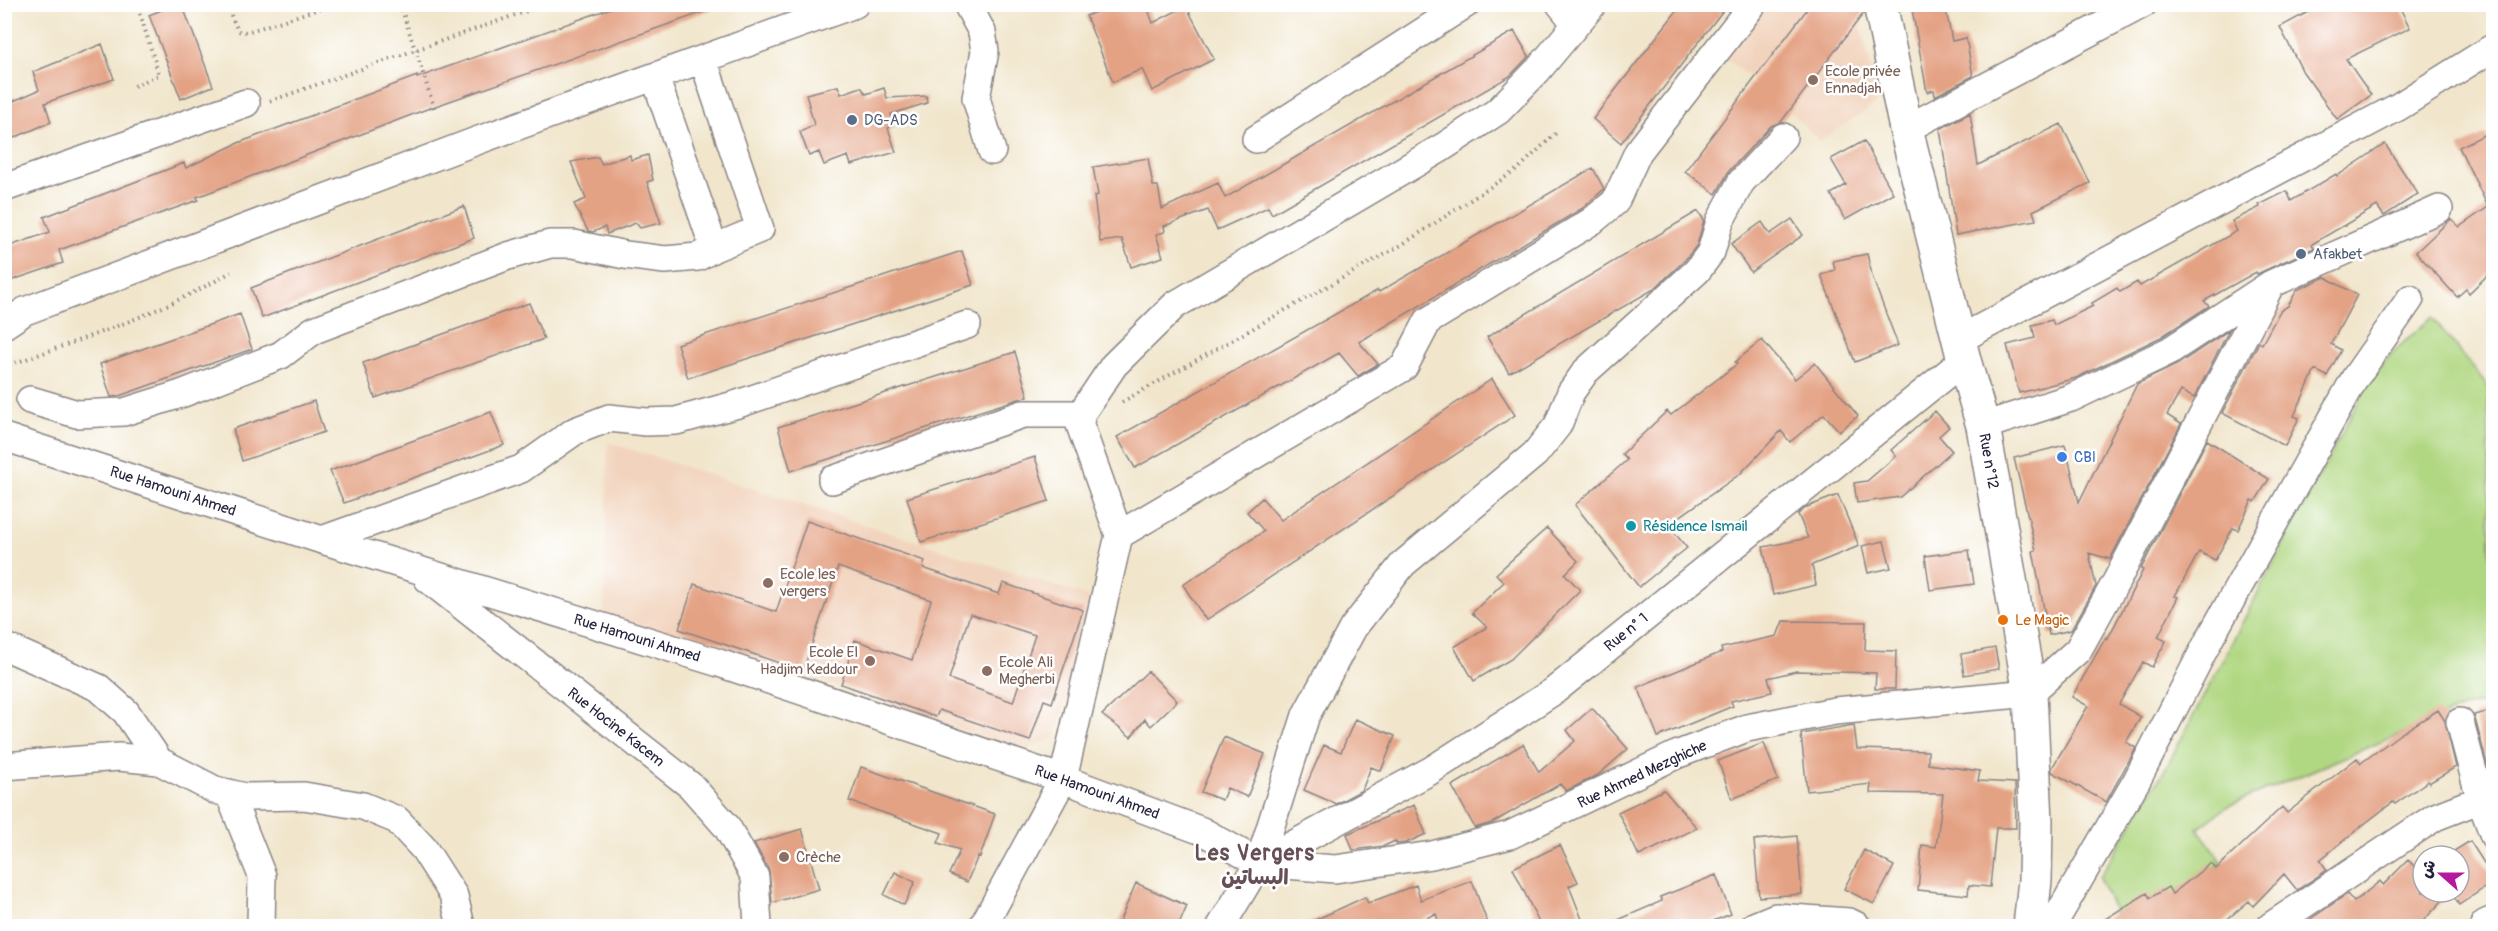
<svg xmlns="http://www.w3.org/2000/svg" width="2498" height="931" font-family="Pangolin,'Playpen Sans Arabic',sans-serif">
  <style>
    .built { fill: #f2d4be }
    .green { fill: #b0d781; stroke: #697c5e; stroke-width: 1.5 }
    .building { fill: #e4a284; fill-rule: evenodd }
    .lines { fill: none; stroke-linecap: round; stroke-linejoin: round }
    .minor-casing { stroke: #8a8484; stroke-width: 30 }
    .major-casing { stroke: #8a8484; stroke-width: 36 }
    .path { stroke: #8a8484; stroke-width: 4; stroke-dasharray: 1.5 4.5; stroke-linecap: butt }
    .minor { stroke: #fff; stroke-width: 27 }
    .major { stroke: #fff; stroke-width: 33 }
    .education-dot { fill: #8d6e63; stroke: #fff; stroke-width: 2 }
    .service-dot { fill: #5c6f8a; stroke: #fff; stroke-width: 2 }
    .shop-dot { fill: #3f7fe0; stroke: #fff; stroke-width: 2 }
    .culture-dot { fill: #0f9aa8; stroke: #fff; stroke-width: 2 }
    .food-dot { fill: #e8710a; stroke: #fff; stroke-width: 2 }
    .labels { text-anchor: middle; stroke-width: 5; stroke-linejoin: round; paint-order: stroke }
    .education-label { font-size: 15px; fill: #785e54; stroke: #fff; text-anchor: start }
    .service-label { font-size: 15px; fill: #4e5e75; stroke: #fff; text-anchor: start }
    .shop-label { font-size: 15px; fill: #366cbe; stroke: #fff; text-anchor: start }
    .street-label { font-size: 15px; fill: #22223b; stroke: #fff }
    .culture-label { font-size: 15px; fill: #0d838f; stroke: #fff; text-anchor: start }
    .food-label { font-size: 15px; fill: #c56008; stroke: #fff; text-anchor: start }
    .district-label { font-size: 21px; font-weight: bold; letter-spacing: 1.5px; fill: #664f55; stroke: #fff }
  </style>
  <rect width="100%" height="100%" fill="#fff"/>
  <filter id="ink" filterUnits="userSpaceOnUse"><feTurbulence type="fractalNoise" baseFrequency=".0167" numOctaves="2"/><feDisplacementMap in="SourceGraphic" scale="12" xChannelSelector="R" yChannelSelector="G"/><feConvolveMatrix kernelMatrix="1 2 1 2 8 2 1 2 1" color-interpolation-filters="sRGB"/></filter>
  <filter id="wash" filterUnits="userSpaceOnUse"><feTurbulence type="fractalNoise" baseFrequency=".008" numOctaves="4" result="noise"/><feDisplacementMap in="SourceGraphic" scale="24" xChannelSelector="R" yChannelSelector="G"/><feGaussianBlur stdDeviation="1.35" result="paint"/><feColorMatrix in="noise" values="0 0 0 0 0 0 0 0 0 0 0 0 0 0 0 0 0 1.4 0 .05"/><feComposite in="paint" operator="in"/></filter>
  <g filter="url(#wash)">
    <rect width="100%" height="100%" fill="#f1e6cc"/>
    <!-- built -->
    <path class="built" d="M1767 5H1856L1879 102 1820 141 1783 105 1724 57Z
      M608 442 1096 599 1055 737 1025 752 830 684 604 617Z"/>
    <!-- green -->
    <path class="green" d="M2432 317 2488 386 2490 556H2494L2493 702 2462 708 2228 806 2198 829 2223 863 2129 926H2121L2099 878 2167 766 2367 385 2392 353Z"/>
    <g id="blocks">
      <!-- building -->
      <path class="building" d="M177 4H182L213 86 181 99 149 15Z
        M622 4H717L718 7 427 109 197 197 198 200 59 250 63 263 4 283V248L50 232 44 217 184 163 186 168 238 143 417 76V78Z
        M1115 4H1146L1153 23 1186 6 1214 59 1152 91 1142 69 1113 82 1086 16Z
        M1682 4H1728L1621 143 1593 119Z
        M1811 4H1862L1863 14 1781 122 1771 126 1729 171 1716 194 1685 171Z
        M1911 4H1945L1952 41 1966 38 1973 76 1935 96 1934 90 1927 92Z
        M2323 4H2398L2410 28 2346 59 2371 95 2337 119 2303 72 2280 27Z
        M1514 31 1529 56 1510 76 1272 214 1268 207 1217 230 1208 210 1164 226 1165 232 1156 234 1163 257 1131 267 1122 239 1100 242 1094 196 1098 195 1093 167 1148 158 1153 186H1158L1162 209 1218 183 1225 198Z
        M102 44 114 79 45 103 51 122 4 142V105L39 90 33 72Z
        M838 86 841 94 861 87 866 94 884 88 887 98 926 96 927 103 891 114 893 126 888 128 896 152 851 165 848 156 824 165 819 152 809 156 800 132 814 125 806 94Z
        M1970 113 1978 165 2061 124 2090 183 2033 211 2036 220 1956 235 1940 129Z
        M2486 134 2493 149V270L2469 293 2466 289 2457 297 2416 252 2451 219 2459 227 2488 207 2459 147Z
        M1864 141 1893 193 1845 220 1831 194 1846 185 1831 159Z
        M2385 144 2418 194 2384 216 2377 206 2312 244 2314 248 2257 274 2256 272 2204 301 2209 306 2161 337 2076 378 2019 393 2007 345 2035 338 2032 325 2052 320 2054 325 2093 306 2092 303 2117 288 2120 292 2137 282 2140 286 2237 231 2232 221 2260 207 2259 205 2287 191 2291 201 2336 174 2337 176Z
        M630 155 631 160 648 155 653 180 647 182 661 223 640 228 636 223 607 234 605 227 593 232 588 231 574 204 586 199 571 162 598 157 602 164Z
        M1593 168 1604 189 1583 208 1359 342 1378 364 1358 376 1339 353 1135 468 1117 437 1378 290 1379 292Z
        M464 206 474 238 262 318 251 288Z
        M1698 211 1704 220 1697 245 1685 260 1654 289 1509 373 1487 337Z
        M1792 219 1803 235 1751 272 1731 244 1762 222 1770 234Z
        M962 251 973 285 688 378 677 344Z
        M1867 254 1873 279 1898 345 1855 362 1821 275 1835 270 1833 261Z
        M2325 277 2357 295 2331 344 2341 350 2327 376 2315 370 2294 416 2299 418 2285 446 2222 413 2259 342 2262 344 2280 311 2288 306 2297 290Z
        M529 303 544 339 375 398 363 363Z
        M240 314 252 349 119 396 111 397 100 364Z
        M2229 330 2194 398 2181 391 2167 415 2181 424 2110 559 2089 553 2096 586 2071 630 2049 635 2033 551 2036 550 2014 458 2065 445 2079 502 2137 384 2178 364Z
        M1762 340 1795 379 1815 363 1858 416 1839 431 1824 414 1790 442 1781 431 1740 474 1668 525 1687 548 1639 587 1575 505 1627 460 1622 454 1667 411 1671 415 1737 364 1735 362Z
        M1015 352 1028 396 791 471 778 427Z
        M1492 379 1515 415 1206 620 1183 585 1264 531 1247 512 1262 498 1281 520Z
        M314 401 324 432 242 461 233 429Z
        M1935 411 1949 427 1939 436 1952 451 1900 497 1857 503 1854 483 1867 481 1896 456 1891 450Z
        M491 412 504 445 344 503 330 471Z
        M2207 440 2269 479 2255 502 2252 500 2238 530 2233 528 2215 560 2199 552 2175 596 2178 597 2158 637 2166 641 2152 667 2143 662 2119 704 2141 717 2126 742 2136 748 2106 802 2052 772V768L2088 706 2072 697 2106 637 2107 640 2143 570 2141 569Z
        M1035 457 1049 501 921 542 907 498Z
        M1838 495 1859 546 1812 565 1816 585 1773 595 1763 547 1808 538 1798 514 1807 507Z
        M807 521 925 561 923 568 999 594 1003 583 1083 610 1052 703 1044 700 1030 741 939 710 936 717 841 684 855 640 912 660 931 600 838 567 803 671 679 629 694 584 776 612ZM970 614 1035 635 1013 702 949 679Z
        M1547 528 1578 561 1565 574 1580 590 1511 659 1474 681 1454 647 1487 627 1472 613 1504 582 1496 574Z
        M1884 541 1891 568 1868 573 1862 546Z
        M1969 550 1974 584 1930 590 1925 556Z
        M1783 621 1866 622 1865 650 1896 651 1895 689H1875L1876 673 1796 671 1768 678 1772 692 1731 701 1733 706 1658 737 1638 687 1722 652 1721 648 1777 636Z
        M1995 648 1999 669 1964 675 1961 654Z
        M1148 671 1177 701 1151 726 1145 719 1131 737 1102 715Z
        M1592 708 1628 749 1598 775 1566 791 1560 784 1492 823 1475 828 1452 786 1523 744 1539 772 1575 741 1567 730Z
        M2438 710 2445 721 2456 767 2429 783 2428 781 2395 804 2393 802 2359 828 2320 860 2327 870 2297 890 2284 874 2253 906 2249 901 2218 927H2092L2147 893 2150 898 2168 887 2172 894 2211 863 2216 869 2282 807 2287 813 2357 758 2361 763 2400 734Z
        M2493 710V779H2491L2474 715Z
        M1355 719 1395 736 1381 771 1371 767 1362 790 1336 804 1304 790 1324 745 1341 752Z
        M1854 725 1857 749 1928 751V764L1980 771 1978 781 2015 783 2016 828H1996L1990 887 1969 885 1968 895 1918 890 1922 845 1936 847 1943 794 1870 793 1871 784 1807 791 1801 734Z
        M1224 737 1265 754 1247 797 1227 788 1222 800 1201 792Z
        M1764 743 1778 780 1732 799 1718 761Z
        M861 767 995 814 980 857 978 856 967 882 949 874 960 850 938 843 942 833 849 801Z
        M1664 790 1697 828 1639 856 1618 812Z
        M1414 805 1426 834 1406 843 1397 844 1395 841 1384 846 1353 850 1347 834Z
        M802 829 819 889 772 903 769 870 754 843Z
        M1797 836 1802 894 1759 897 1754 840Z
        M2470 841 2493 877V882L2459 905 2451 892 2423 921 2414 927H2299L2347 894 2354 902 2380 881 2383 885 2408 860 2421 873 2423 872V892H2459V856H2446Z
        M1560 845 1578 882 1569 886 1585 927H1541L1513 868Z
        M1864 850 1894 866 1874 904 1844 889Z
        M895 872 915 882 904 905 884 895Z
        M1716 875 1731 914 1698 927H1602L1662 901 1660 897Z
        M1472 881 1489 927H1440L1436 914 1403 927H1300L1365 897 1368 903 1416 885 1421 900Z
        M1136 883 1187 906 1178 927H1117Z"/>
    </g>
  </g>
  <g filter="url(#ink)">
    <use href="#blocks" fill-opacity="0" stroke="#8a8484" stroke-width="1.5"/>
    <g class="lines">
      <defs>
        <path id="minor" d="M967 4 982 32 985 51 976 98 992 151
          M1560 4 1576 24
          M655 77 714 248
          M1906 129 2143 4
          M1256 139 1466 4
          M4 188 246 103
          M4 325 25 311 479 140 855 4
          M1960 339 2398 107 2494 47
          M30 400 77 414 124 412 181 394 281 355 314 330 508 256 550 244H574L625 255 665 260 698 257 714 248 760 229 703 59
          M1983 426 2071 398 2169 351 2271 284 2439 209
          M4 437 322 540 719 663 1063 779 1202 831 1259 863 1335 869 1432 855 1510 835 1676 755 1747 728 1835 711 2030 693 2078 650 2117 580 2271 284
          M832 480 1023 414H1081
          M1119 535 1404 367 1428 321 1592 221 1615 202 1638 152 1753 4
          M322 540 521 469 575 431 609 418 646 422 676 421 738 404 967 325
          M428 579 691 786 727 827 755 877 758 926
          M4 646 99 688 126 712 159 761
          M2460 722 2480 798 2494 836
          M4 766 119 757 159 761 215 790 245 797 304 796 363 806 397 820 424 849 454 896 461 926
          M229 793 262 876 261 926
          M1259 863 1430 771 1554 691 1964 360
          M983 926 1063 779 1119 535 1080 425 1081 414 1114 365 1175 305 1443 147 1498 111 1538 70 1593 4
          M1221 926 1259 863 1306 715 1353 628 1403 564 1535 454 1558 425 1571 392 1586 371 1697 271 1711 252 1720 221 1741 182 1783 137
          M1754 926 1776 917 1849 922 1857 926
          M2052 926 2137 780 2210 638 2355 378 2410 299
          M2271 926 2435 817 2494 794"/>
        <path id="major" d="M1880 4 1906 129 1964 360 1983 426 2030 693 2036 821 2035 880 2030 926
          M2487 926 2494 923"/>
      </defs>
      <!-- minor casing -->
      <use href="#minor" class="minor-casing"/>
      <!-- major casing -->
      <use href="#major" class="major-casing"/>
      <!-- path -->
      <path class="path" d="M226 4 238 31 247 32 334 4
        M400 4 435 110
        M134 86 159 75 137 4
        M270 101 547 4
        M4 367C82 339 160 314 231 272
        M1122 402 1403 244 1518 169 1556 133"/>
      <!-- minor -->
      <use href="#minor" class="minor"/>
      <!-- major -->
      <use href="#major" class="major"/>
    </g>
  </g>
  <!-- markers -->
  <g class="education-dot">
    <circle cx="1813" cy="80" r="6"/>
    <circle cx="768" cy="583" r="6"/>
    <circle cx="870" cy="661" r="6"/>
    <circle cx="987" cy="671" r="6"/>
    <circle cx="784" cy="857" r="6"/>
  </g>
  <g class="service-dot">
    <circle cx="852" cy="120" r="6"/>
    <circle cx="2301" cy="254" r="6"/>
  </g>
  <circle class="shop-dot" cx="2062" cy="457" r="6"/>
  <circle class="culture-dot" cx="1631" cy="526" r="6"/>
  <circle class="food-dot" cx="2003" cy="620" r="6"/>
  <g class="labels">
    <!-- education labels -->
    <g class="education-label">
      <text x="1825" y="76">Ecole privée<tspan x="1825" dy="17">Ennadjah</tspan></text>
      <text x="780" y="579">Ecole les<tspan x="780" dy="17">vergers</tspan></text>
      <text x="858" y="657" text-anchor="end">Ecole El<tspan x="858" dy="17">Hadjim Keddour</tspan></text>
      <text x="999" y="667">Ecole Ali<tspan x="999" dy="17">Megherbi</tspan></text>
      <text x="796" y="862">Crèche</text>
    </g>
    <!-- service labels -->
    <g class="service-label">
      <text x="864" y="125">DG-ADS</text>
      <text x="2313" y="259">Afakbet</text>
    </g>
    <!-- shop labels -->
    <g class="shop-label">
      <text x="2074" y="462">CBI</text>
    </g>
    <!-- street labels -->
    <g class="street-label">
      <text transform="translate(1989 461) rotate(80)" y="5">Rue n°12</text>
      <text transform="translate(173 491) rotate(18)" y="5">Rue Hamouni Ahmed</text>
      <text transform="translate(1626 632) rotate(-39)" y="5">Rue n° 1</text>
      <text transform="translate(637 638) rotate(17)" y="5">Rue Hamouni Ahmed</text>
      <text transform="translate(616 727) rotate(38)" y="5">Rue Hocine Kacem</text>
      <text transform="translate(1642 774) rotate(-25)" y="5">Rue Ahmed Mezghiche</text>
      <text transform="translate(1097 792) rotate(20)" y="5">Rue Hamouni Ahmed</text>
    </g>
    <!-- culture labels -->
    <g class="culture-label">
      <text x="1643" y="531">Résidence Ismail</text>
    </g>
    <!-- food labels -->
    <g class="food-label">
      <text x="2015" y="625">Le Magic</text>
    </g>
    <!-- district labels -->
    <g class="district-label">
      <text x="1255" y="860">Les Vergers<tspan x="1255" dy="24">البساتين</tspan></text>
    </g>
  </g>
  <!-- margin -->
  <rect width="2498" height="931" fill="none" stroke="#fff" stroke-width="24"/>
  <!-- north arrow -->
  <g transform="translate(2441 874) rotate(291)"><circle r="28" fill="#ffffff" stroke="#a7a7b1" stroke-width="1.5"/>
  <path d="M0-4.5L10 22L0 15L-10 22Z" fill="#b5179e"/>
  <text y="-9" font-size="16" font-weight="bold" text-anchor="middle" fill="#22223b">ش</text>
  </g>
</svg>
